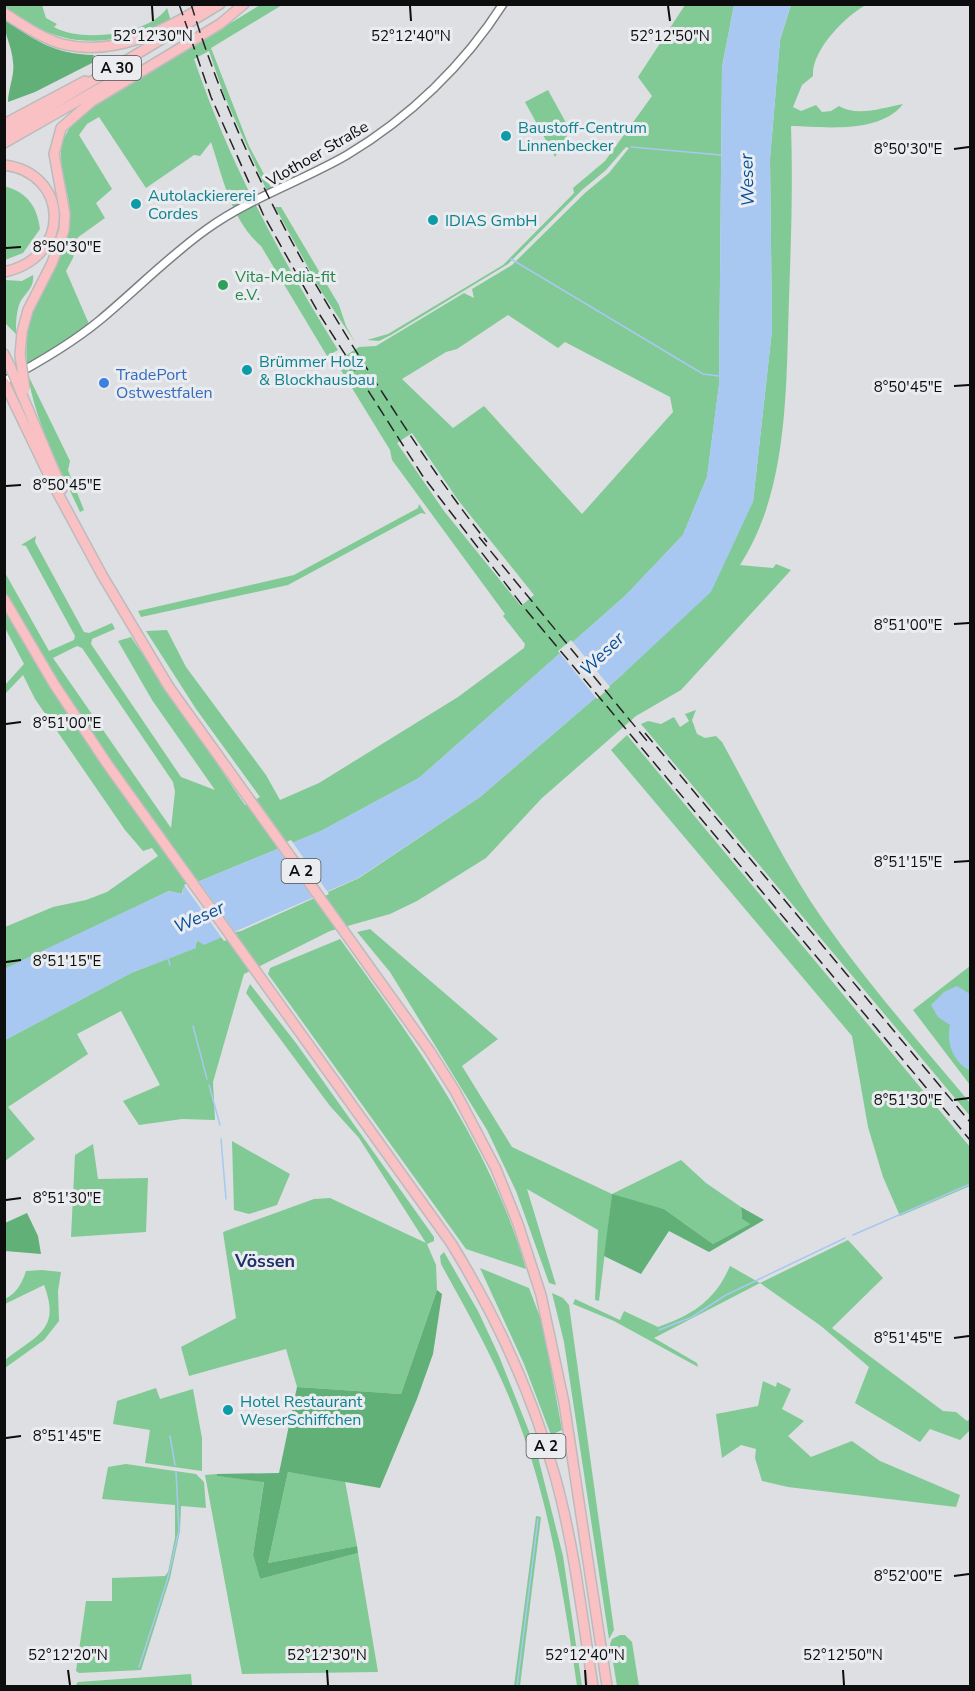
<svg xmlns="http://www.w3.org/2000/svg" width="975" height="1691" font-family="'Nunito Sans',sans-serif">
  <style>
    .green { fill: #81ca95; fill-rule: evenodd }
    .forest { fill: #60b078 }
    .water { fill: #a8c8f2 }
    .pier { fill: #dddfe2 }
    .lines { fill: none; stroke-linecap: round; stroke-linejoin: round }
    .stream { stroke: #a8c8f2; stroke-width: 1.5 }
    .secondary-casing { stroke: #7c7e81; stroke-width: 10 }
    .motorway-casing { stroke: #bbbbbc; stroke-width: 12 }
    .secondary { stroke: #fff; stroke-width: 7 }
    .motorway { stroke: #fac1c4; stroke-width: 9 }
    .rail { stroke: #242425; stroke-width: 1.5; stroke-dasharray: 12 6; stroke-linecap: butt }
    .motorway-bridge-casing { stroke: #bbbbbc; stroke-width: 12; stroke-linecap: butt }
    .motorway-bridge { stroke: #fac1c4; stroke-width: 9 }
    .ticks { fill: none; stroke: #0d0d0e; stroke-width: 2 }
    .culture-dot { fill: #0f9aa8; stroke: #eaecef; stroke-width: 2 }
    .leisure-dot { fill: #2e9e5b; stroke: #eaecef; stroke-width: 2 }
    .shop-dot { fill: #3f7fe0; stroke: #eaecef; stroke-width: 2 }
    .labels { text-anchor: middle; stroke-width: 6; stroke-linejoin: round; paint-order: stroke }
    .shield { fill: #eaecef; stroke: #4f5052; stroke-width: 1.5 }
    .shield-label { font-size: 15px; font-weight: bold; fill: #0d0d0e }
    .culture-label { font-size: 16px; fill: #0d838f; stroke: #eaecef; text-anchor: start }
    .street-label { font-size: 16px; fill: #0d0d0e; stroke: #eaecef }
    .leisure-label { font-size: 16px; fill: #27864d; stroke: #eaecef; text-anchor: start }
    .shop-label { font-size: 16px; fill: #366cbe; stroke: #eaecef; text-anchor: start }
    .water-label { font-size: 18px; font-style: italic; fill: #034e9d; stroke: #eaecef }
    .neighbourhood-label { font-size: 18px; font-weight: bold; fill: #1f3269; stroke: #eaecef }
    .ticks-label { font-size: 15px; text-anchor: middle; fill: #0d0d0e; stroke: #eaecef; stroke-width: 6; stroke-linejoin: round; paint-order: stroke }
  </style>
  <rect width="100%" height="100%" fill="#dddfe2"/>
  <!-- green -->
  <path class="green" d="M4 5H42L46 18 57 24 54 27C81 43 149 35 167 8L171 21C124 41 81 51 34 26 24 21 11 13 4 5Z
    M260 5H282L211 48 249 146 273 191 266 189 224 95 209 51 194 59C229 162 280 257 338 350L327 356 261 246C231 220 223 178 211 142L200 156 194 155 146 188 99 117 87 124 79 135 112 189 96 203 105 218 77 238 73 258 66 271 92 331 27 373 70 461 68 470 84 510 80 512C53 452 11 381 32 313 42 284 64 261 69 230 77 183 37 151 85 112Z
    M685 5H734L722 67 719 385 707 477 683 535 625 596 419 778 321 831 183 888 182 894 169 891 5 969V927L53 907 86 900 107 892 158 856 152 848 143 851 125 830 35 699 23 675 5 694V685L24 664 5 628 4 571 49 651 74 640 75 636 26 546 21 545 36 536 35 542 84 632 89 633 112 623 115 629 92 639 91 644 181 777 215 790 152 700 118 641 131 637 245 805 260 797 196 709 146 631 167 630 186 667 266 775 280 800 319 783 458 697 524 648 525 644 503 616 505 614 392 460 390 450 336 362 359 347 376 346 464 293 474 298 472 289 512 265 585 193 609 173 629 148 626 147 606 170 582 190 508 264 391 335 379 341 367 340 388 334 503 265 574 193 573 188 605 161 652 96 638 77ZM508 315 558 348 565 342 670 397 673 412 582 514 484 406 453 428 402 379 446 352 457 349ZM412 433 458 500 534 595 521 606 444 511 397 443ZM77 646 82 648 173 782 175 792 171 828 53 658Z
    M791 5H866C845 16 811 51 813 76L802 85 793 107 801 111 816 105 822 112 831 111 839 106C857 117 882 108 903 104 880 134 824 127 791 126 793 184 791 242 789 299 786 386 789 490 740 565L773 568 776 564 791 570 681 690 636 716 542 798 486 858 417 901 390 914 330 931 244 974 213 1082 215 1120 182 1119 139 1125 123 1101 160 1085 121 1011 77 1034 88 1054 8 1107 35 1139 5 1161V1040L131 973 195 948 197 940 241 931 359 878 480 797 623 674 753 502 772 330 770 159 780 40Z
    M548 90 570 130 555 157 525 102Z
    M4 186C27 192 37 206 40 229L23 253 5 260Z
    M275 207H281L339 305 346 326 355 342 321 291Z
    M33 275C35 289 23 294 19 305 16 315 16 324 16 334L5 323V280L22 281Z
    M419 504 426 514 421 513 288 585 141 617 138 611 294 575 418 508Z
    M696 710 692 720 697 734 705 738 716 736 722 742C752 796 778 851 811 902 858 973 916 1038 970 1103V1116L641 724 648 721 661 724 674 717 680 727 689 721 685 714Z
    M627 735 970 1147V1186L900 1216 883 1177 868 1127 852 1036 611 750Z
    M370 929 498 1039 462 1066 512 1147 612 1194 681 1160 706 1183 741 1207 742 1219 750 1224 713 1244 664 1209 612 1195 599 1301 595 1300 598 1230 527 1189 556 1285 549 1283 516 1191 487 1130 390 972 357 932Z
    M340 939C414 1041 491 1146 526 1269L466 1249 268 974 270 968Z
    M970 966V1085L913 1010Z
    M250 984 296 1043 434 1237V1241L427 1244 436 1265 437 1290 401 1394 297 1387 286 1349 189 1376 181 1347 236 1318 223 1232 314 1199 330 1198 426 1243 359 1138 330 1106 246 993Z
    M232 1141 290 1174 277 1205 249 1214 234 1210Z
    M93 1144 98 1179 148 1178 146 1232 71 1237 75 1155Z
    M848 1240 883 1278 832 1328 943 1411 956 1412 967 1421 970 1419V1430L960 1440 930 1429 920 1442 855 1403 869 1367 821 1326 760 1283 654 1338 697 1363 698 1367 614 1321 573 1304 575 1299 620 1320 624 1311 658 1327C692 1315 715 1301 730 1266L760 1283Z
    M444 1252 478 1311 499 1356 536 1449 563 1556 582 1686H577C564 1597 550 1505 518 1420 498 1365 469 1315 441 1264L440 1256Z
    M480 1268 529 1288 543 1325 562 1430 551 1435 524 1364Z
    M42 1270 61 1272 58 1291 59 1321 44 1340 5 1368V1360C37 1335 61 1330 44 1285L5 1304V1299C17 1293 22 1283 26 1271Z
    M552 1293 563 1298 569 1305 614 1630 609 1639 564 1342Z
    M763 1381 776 1387 777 1382 791 1389 782 1409 804 1421 788 1436 811 1457 852 1441 880 1461 960 1495 956 1507 788 1487 762 1481 755 1458 756 1449 741 1445 722 1458 716 1414 758 1406Z
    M156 1388 160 1399 193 1389 202 1438V1471L145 1463 150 1430 113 1424 117 1401Z
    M126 1464 196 1474 204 1482 206 1508 181 1506 180 1531 170 1578 141 1670 79 1673 76 1671 86 1601H112V1578L165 1576 168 1572 175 1538V1505L102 1499 108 1467Z
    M288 1472 345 1481 357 1546 268 1563Z
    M217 1474V1476L264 1481 253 1555 260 1579 358 1553 378 1672 242 1674 205 1475Z
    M536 1516 541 1517 520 1686H514Z
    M620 1635H625L632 1642 639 1686H617L610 1644 612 1639Z
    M191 1674 192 1686H75L78 1682Z"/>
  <!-- forest -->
  <path class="forest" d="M4 19C36 41 54 54 94 55L92 63 35 92 8 102C8 88 15 76 13 62 12 46 4 35 4 19Z
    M612 1194 664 1209 713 1244 750 1224 742 1219 741 1207 764 1220 709 1252 669 1231 641 1274 604 1256Z
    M27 1213 38 1236 41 1254 5 1251V1223Z
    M437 1290 442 1294 433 1354 417 1399 380 1488 288 1472 268 1563 357 1546 358 1553 260 1579 253 1555 264 1482 217 1476V1474L279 1473 297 1387 401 1394Z"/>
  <!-- water -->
  <path class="water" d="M734 5H791L780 40 770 159 772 330 753 502 711 592 623 674 480 797 358 878 204 945 196 940V948L131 973 5 1040 4 969 169 891 183 894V888L321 831 419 778 625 596 683 535 707 477 719 385 722 68Z
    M957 986 970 994 969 1070C953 1062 946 1042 950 1025L938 1017 931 1005 944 992Z"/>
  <!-- pier -->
  <path class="pier" d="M571 640 610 687 597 699 558 651Z
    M291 840 329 894 315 901 276 846Z
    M197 879 238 936 224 941 184 885Z"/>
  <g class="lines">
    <!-- stream -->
    <path class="stream" d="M631 147 721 155
      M511 259 703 374 719 376
      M168 959 170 965
      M193 1026 207 1079
      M209 1085 220 1125
      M221 1139 226 1199
      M853 1235 970 1184
      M659 1330 692 1317 726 1295 845 1238
      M170 1436 175 1465
      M139 1667 167 1581 179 1530 176 1472
      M517 1686 538 1519"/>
    <defs>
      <path id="secondary" d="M4 381C38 363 71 344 100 320 136 290 169 256 207 229 250 198 302 181 347 155 409 118 464 65 503 4"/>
      <path id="motorway" d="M4 13C21 24 43 39 62 44 115 57 164 31 207 4
        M4 124 85 81
        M4 134 220 4
        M4 143 130 71
        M4 165C70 173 72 258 4 272
        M4 354 10 366
        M20 355 22 332 28 310 52 263 64 230 65 214 54 154 61 128 91 102 220 24 244 4
        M4 382 55 488 102 575 169 687 429 1050 455 1091 496 1169 518 1224 541 1295 564 1403 607 1686
        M20 390 62 489
        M4 599 54 684 108 765 451 1243C496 1316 532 1393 555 1476 574 1544 582 1616 593 1686"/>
    </defs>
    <!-- secondary casing -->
    <use href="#secondary" class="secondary-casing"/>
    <!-- motorway casing -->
    <use href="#motorway" class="motorway-casing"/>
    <!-- secondary -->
    <use href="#secondary" class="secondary"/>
    <!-- motorway -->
    <use href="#motorway" class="motorway"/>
    <!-- rail -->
    <path class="rail" d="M179 4 211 97 263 214 318 312 422 475 522 605 970 1140
      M191 4C232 139 297 260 373 378 409 434 445 489 487 542
      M479 537 647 741
      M645 733 970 1122"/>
    <defs>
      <path id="motorway-bridge" d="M20 355 25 389
        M10 366 20 390"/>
    </defs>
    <!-- motorway-bridge casing -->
    <use href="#motorway-bridge" class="motorway-bridge-casing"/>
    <!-- motorway-bridge -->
    <use href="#motorway-bridge" class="motorway-bridge"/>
  </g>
  <!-- ticks -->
  <path class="ticks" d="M152 6 153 21M410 6 411 21M668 6 670 21M954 149 969 147M6 248 21 247M954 386 969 385M6 486 21 485M954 624 969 623M6 724 21 722M954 862 969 861M6 962 21 960M954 1100 969 1098M6 1200 21 1198M954 1338 969 1336M6 1438 21 1436M954 1576 969 1574M68 1670 70 1685M327 1670 328 1685M585 1670 586 1685M843 1670 844 1685"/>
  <!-- markers -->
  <g class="culture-dot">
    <circle cx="506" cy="136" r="6"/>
    <circle cx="136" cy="204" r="6"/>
    <circle cx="433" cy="220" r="6"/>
    <circle cx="247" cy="370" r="6"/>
    <circle cx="228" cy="1410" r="6"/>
  </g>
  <circle class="leisure-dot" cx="223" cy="285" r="6"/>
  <circle class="shop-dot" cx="104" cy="383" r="6"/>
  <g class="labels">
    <!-- shield labels -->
    <g class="shield">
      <rect x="93" y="56" width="48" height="24" rx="4.5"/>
      <rect x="281.5" y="859" width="39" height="24" rx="4.5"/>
      <rect x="526.5" y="1434" width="39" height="24" rx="4.5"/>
    </g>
    <g class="shield-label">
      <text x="117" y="73">A 30</text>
      <text x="301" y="876">A 2</text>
      <text x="546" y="1451">A 2</text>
    </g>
    <!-- culture labels -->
    <g class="culture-label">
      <text x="518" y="133">Baustoff-Centrum<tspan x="518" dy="18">Linnenbecker</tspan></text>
      <text x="148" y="201">Autolackiererei<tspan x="148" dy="18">Cordes</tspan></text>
      <text x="445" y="226">IDIAS GmbH</text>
      <text x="259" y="367">Brümmer Holz<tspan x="259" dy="18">&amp; Blockhausbau</tspan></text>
      <text x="240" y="1407">Hotel Restaurant<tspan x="240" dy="18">WeserSchiffchen</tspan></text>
    </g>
    <!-- street labels -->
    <g class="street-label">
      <text transform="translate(317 153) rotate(-30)" y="6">Vlothoer Straße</text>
    </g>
    <!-- leisure labels -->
    <g class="leisure-label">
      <text x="235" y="282">Vita-Media-fit<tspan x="235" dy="18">e.V.</tspan></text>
    </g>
    <!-- shop labels -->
    <g class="shop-label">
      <text x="116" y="380">TradePort<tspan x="116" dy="18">Ostwestfalen</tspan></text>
    </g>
    <!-- water labels -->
    <g class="water-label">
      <text transform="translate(747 180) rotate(-92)" y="6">Weser</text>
      <text transform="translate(602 654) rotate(-44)" y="6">Weser</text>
      <text transform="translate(199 917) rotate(-24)" y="6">Weser</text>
    </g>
    <!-- neighbourhood labels -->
    <g class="neighbourhood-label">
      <text x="265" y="1267">Vössen</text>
    </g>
  </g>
  <g class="ticks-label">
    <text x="153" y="41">52°12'30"N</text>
    <text x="411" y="41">52°12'40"N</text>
    <text x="670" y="41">52°12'50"N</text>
    <text x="908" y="154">8°50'30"E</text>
    <text x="67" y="252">8°50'30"E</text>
    <text x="908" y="392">8°50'45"E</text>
    <text x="67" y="490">8°50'45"E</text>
    <text x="908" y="630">8°51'00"E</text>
    <text x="67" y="728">8°51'00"E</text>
    <text x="908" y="867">8°51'15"E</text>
    <text x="67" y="966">8°51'15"E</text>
    <text x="908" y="1105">8°51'30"E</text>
    <text x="67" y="1203">8°51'30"E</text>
    <text x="908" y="1343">8°51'45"E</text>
    <text x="67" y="1441">8°51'45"E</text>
    <text x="908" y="1581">8°52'00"E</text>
    <text x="68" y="1660">52°12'20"N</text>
    <text x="327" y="1660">52°12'30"N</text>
    <text x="585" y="1660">52°12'40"N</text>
    <text x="843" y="1660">52°12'50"N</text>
  </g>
  <!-- border -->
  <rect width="975" height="1691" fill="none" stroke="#0d0d0e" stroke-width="12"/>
</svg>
